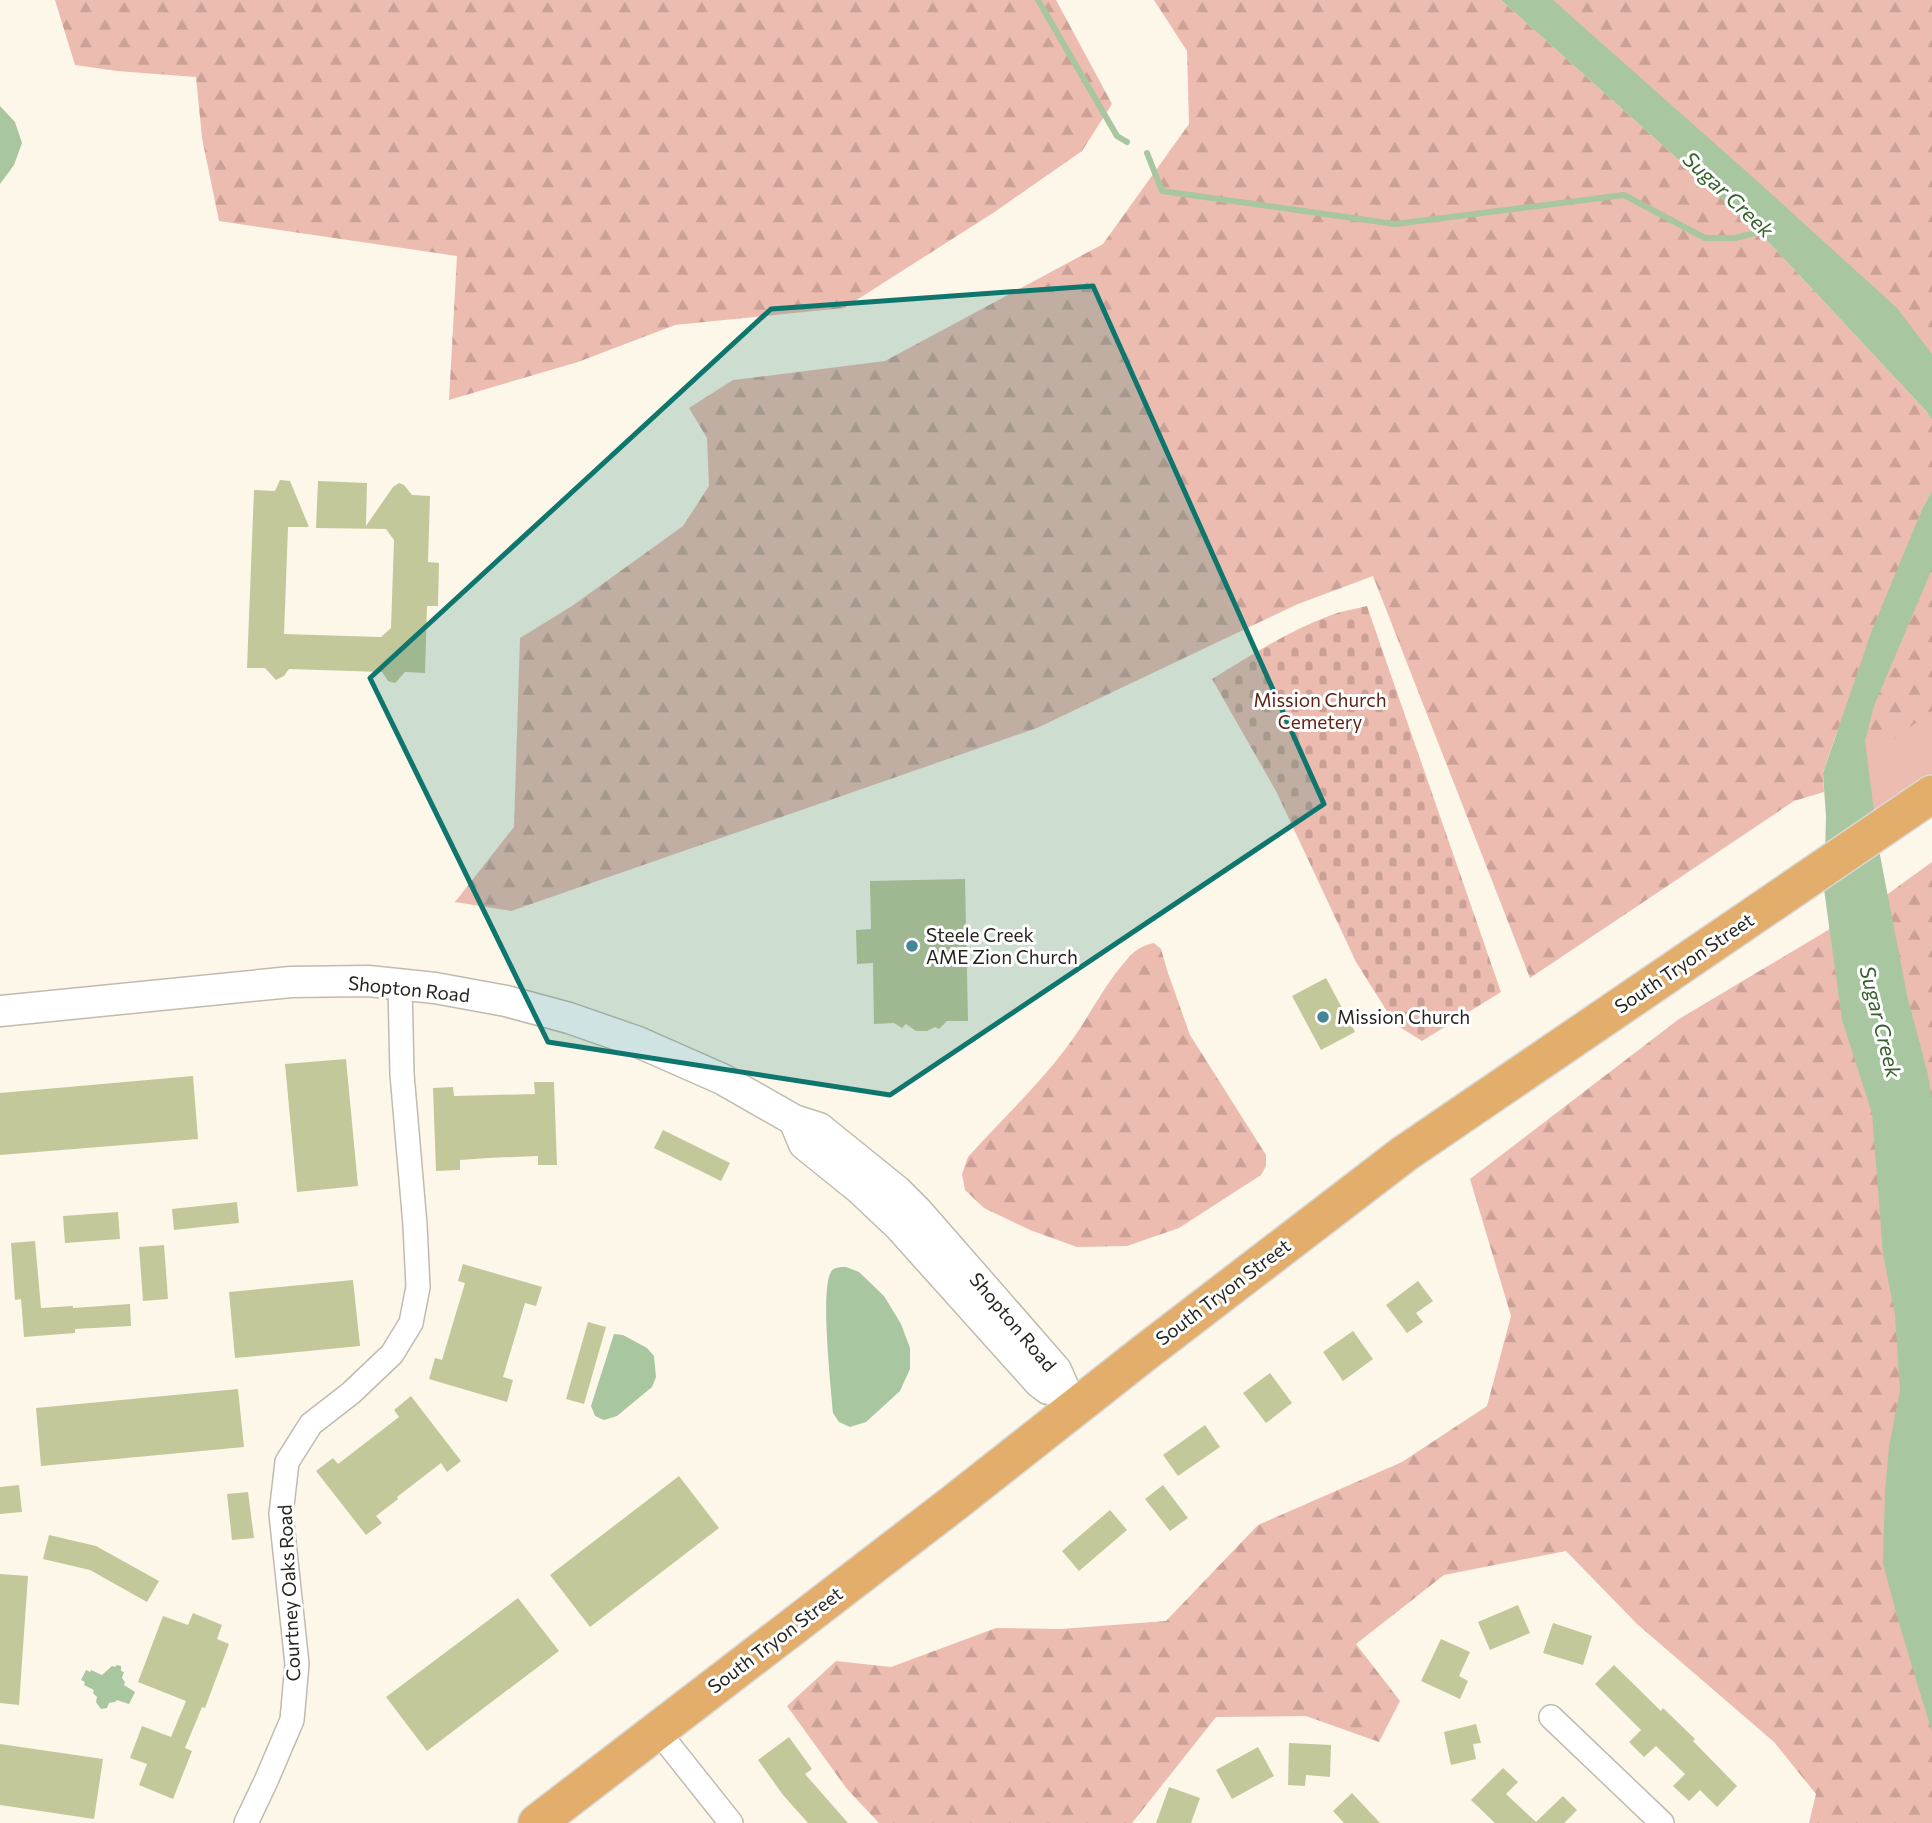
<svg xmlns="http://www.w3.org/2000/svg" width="1932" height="1823" font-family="Commissioner,sans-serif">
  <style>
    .green { fill: #edbcb0 }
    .forest { fill: url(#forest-firs) }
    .cemetery { fill: url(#cemetery-stones) }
    .water { fill: #a8c6a0 }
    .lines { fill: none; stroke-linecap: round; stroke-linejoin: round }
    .stream { stroke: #a8c6a0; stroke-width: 6 }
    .building { fill: #c3c89a }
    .minor-casing { stroke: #c1bbaf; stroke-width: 26 }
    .tertiary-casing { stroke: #c1bbaf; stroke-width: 33 }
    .primary-casing { stroke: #d8d8d7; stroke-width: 40 }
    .minor { stroke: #fff; stroke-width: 23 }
    .tertiary { stroke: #fff; stroke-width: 30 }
    .primary { stroke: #e3ad6c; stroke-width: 37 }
    .marked { fill: #0f766e; fill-opacity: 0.2; stroke: #0f766e; stroke-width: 5; stroke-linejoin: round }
    .poi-dot { fill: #448597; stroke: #fff; stroke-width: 2.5 }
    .labels { text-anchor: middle; stroke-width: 6; stroke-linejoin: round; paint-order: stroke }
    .park-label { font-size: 19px; fill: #5f2215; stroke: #fff }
    .poi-label { font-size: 19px; fill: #26241f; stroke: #fff; text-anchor: start }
    .street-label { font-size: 19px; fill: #26241f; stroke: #fff }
    .water-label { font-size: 21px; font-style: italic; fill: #37602c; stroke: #fff }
  </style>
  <defs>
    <pattern id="forest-firs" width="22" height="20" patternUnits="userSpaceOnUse" patternTransform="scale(1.75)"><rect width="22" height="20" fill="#edbcb0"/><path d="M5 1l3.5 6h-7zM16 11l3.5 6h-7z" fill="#cba197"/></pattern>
    <pattern id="cemetery-stones" width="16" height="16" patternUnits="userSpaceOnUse" patternTransform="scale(1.75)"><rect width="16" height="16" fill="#edbcb0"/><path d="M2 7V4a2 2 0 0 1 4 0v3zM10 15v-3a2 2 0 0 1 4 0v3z" fill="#cba197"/></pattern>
  </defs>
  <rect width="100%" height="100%" fill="#fdf7e9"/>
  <!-- green -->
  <path class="green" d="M1932 535V794L1857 845 1856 737Z"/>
  <!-- forest -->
  <path class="forest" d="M55 0H1056L1112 104 1082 151 993 213 844 308 675 325 578 362 449 400 457 256 219 221 202 138 196 77 117 71 75 65Z
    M1154 0H1501L1759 232 1926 411 1932 420V491L1923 507 1834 740 1823 773 1824 792 1794 801 1530 978 1373 576 1298 604 1037 728 511 911 455 902 514 827 520 638 572 606 683 526 709 486 707 438 689 408 733 380 885 361 1103 244 1189 124 1187 51Z
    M1515 0H1932V398L1897 351Z
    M1932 535V711L1853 769 1856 737Z
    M1932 862V1823H1809L1816 1794 1774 1742 1637 1624 1566 1551 1444 1575 1356 1644 1400 1701 1379 1742 1306 1716 1216 1717 1132 1823H879L847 1789 787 1706 836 1661 891 1667 996 1628 1061 1629 1166 1621 1258 1525 1402 1462 1487 1406 1511 1316 1470 1179 1679 1019 1885 896Z
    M1154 943 1161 949 1168 973 1190 1035 1266 1155V1166L1261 1175 1179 1228 1127 1246 1077 1247 1030 1230 984 1208 965 1190 962 1174 968 1157C1002 1119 1043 1081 1072 1040 1092 1012 1107 980 1131 955 1138 948 1145 945 1154 943Z"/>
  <!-- cemetery -->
  <path class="cemetery" d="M1367 606 1501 992 1422 1041 1395 1024 1356 962 1276 791 1212 679C1250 656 1288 631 1329 616 1341 611 1355 609 1367 606Z"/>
  <!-- water -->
  <path class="water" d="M1501 0H1553L1756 180 1897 308 1932 354V420L1926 411 1759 232Z
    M0 106 15 122 22 143 14 165 0 184Z
    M1932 491V569L1874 706 1865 741 1879 850 1907 995 1928 1075 1932 1098V1732L1898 1620 1883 1563 1885 1491 1889 1447 1900 1390 1895 1315 1883 1254 1872 1113 1842 1020 1824 889 1826 817 1823 773 1872 630 1923 507Z
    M846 1267 859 1272 884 1296 901 1324 910 1348V1369L900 1391 866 1422 850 1427 839 1422 833 1413C831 1388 820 1289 831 1272 834 1267 840 1267 846 1267Z
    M614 1334 623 1335 647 1348 654 1356 656 1377 652 1387 617 1416 604 1420 595 1416 591 1406Z
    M117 1665 121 1666V1671L124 1672 122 1678 125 1682 124 1685 135 1692 129 1704 117 1700 115 1702 109 1703 107 1708 101 1709 96 1702 97 1697 93 1693 94 1690 84 1685 85 1682 81 1680 86 1670 90 1672 91 1670 102 1675 112 1666 115 1667Z"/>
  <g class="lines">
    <!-- stream -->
    <path class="stream" d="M1038 0 1117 136 1127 142
      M1147 153 1162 191 1395 224 1624 195 1705 238H1735L1764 231"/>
  </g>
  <!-- building -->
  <path class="building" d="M280 480 290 481 309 527H288L284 634 381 637 391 628 394 540 386 529 316 528 318 481 367 483 366 526 393 487 399 483 404 485 412 495 430 496 428 562 439 563 438 606H427L425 673 405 672 395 683 388 681 382 672 289 669 284 676 276 680 265 668H247L254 490 275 491Z
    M965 879 968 1021H947L939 1029 935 1027 927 1031H916L906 1024 902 1028 894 1023 874 1024 873 963 857 964 856 930 871 929 870 881Z
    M1326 978 1355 1032 1321 1050 1292 996Z
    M346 1059 358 1186 297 1192 285 1064Z
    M193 1076 198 1139 0 1155V1093Z
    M534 1082H554L557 1165H538V1156L488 1158 460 1160V1170L436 1171 433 1088 453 1087 454 1096 535 1094Z
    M663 1130 730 1163 721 1181 654 1148Z
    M237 1202 239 1223 174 1230 172 1209Z
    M118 1212 120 1239 65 1243 63 1216Z
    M35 1241 41 1308 73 1306V1308L130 1304 131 1326 75 1329V1333L24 1337 21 1299 15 1300 11 1243Z
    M164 1245 168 1299 143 1301 139 1247Z
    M463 1264 542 1287 536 1306 525 1303 503 1377 513 1380 507 1402 429 1379 435 1358 442 1360 465 1283 458 1281Z
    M353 1280 360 1346 235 1358 229 1292Z
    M1418 1281 1433 1301 1416 1313 1423 1322 1407 1333 1386 1305Z
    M588 1322 606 1327 584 1404 566 1399Z
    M1353 1331 1373 1359 1343 1381 1323 1352Z
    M1270 1373 1292 1403 1266 1423 1243 1393Z
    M238 1389 244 1447 41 1466 36 1408Z
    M411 1396 461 1461 447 1472 441 1463 397 1497 398 1499 376 1516 382 1523 366 1535 316 1471 333 1458 338 1464 399 1417 394 1410Z
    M1205 1425 1220 1447 1178 1476 1163 1455Z
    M679 1476 719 1528 590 1627 550 1575Z
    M19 1485 22 1512 0 1514V1487Z
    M1163 1485 1188 1518 1170 1531 1145 1499Z
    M248 1492 254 1538 232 1540 227 1494Z
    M1110 1510 1127 1530 1079 1571 1062 1551Z
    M49 1535 96 1546 159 1581 147 1602 90 1570 43 1559Z
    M0 1574 28 1576 19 1705 0 1703Z
    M518 1598 559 1651 427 1751 386 1697Z
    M1518 1605 1530 1633 1490 1650 1478 1622Z
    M193 1613 222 1625 217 1639 229 1644 205 1708 202 1707 185 1748 192 1751 173 1799 139 1785 147 1764 130 1758 142 1726 171 1737 186 1701 138 1682 163 1616 188 1625Z
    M1553 1623 1592 1636 1583 1665 1543 1653Z
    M1441 1639 1470 1652 1459 1676 1468 1681 1460 1699 1421 1681Z
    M1614 1665 1661 1711 1663 1708 1695 1739 1693 1741 1737 1786 1717 1807 1700 1790 1689 1801 1673 1786 1685 1774 1656 1746 1644 1757 1629 1742 1641 1730 1595 1684Z
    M1476 1724 1481 1743 1473 1744 1476 1759 1451 1765 1444 1732Z
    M789 1737 812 1769 805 1774 848 1823H808L783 1795 758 1760Z
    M1289 1743 1331 1745 1330 1777 1306 1775 1305 1786 1288 1785Z
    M0 1744 103 1759 94 1819 0 1805Z
    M1258 1747 1274 1776 1232 1799 1216 1770Z
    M1503 1768 1518 1782 1506 1794 1536 1822 1563 1796 1577 1810 1564 1823H1495L1471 1800Z
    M1169 1787 1200 1798 1191 1823H1156Z
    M1352 1793 1380 1823H1344L1333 1811Z"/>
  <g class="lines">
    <defs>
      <path id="minor" d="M1551 1717 1662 1823
        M657 1730 731 1823
        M246 1823 266 1781 292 1720 297 1664 281 1514 287 1462 311 1424 351 1393 392 1354 411 1323 418 1287 415 1225 402 1074 400 985"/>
      <path id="tertiary" d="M0 1011 291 982 368 981 435 988 506 1001 569 1018 638 1042 722 1079 794 1120 819 1128 897 1191 918 1212 1056 1370 1073 1409
        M794 1120 804 1144 861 1190 899 1226 1039 1382 1048 1389"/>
      <path id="primary" d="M537 1823 954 1503 1143 1354 1404 1154 1932 794"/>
    </defs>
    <!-- minor casing -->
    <use href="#minor" class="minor-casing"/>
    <!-- tertiary casing -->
    <use href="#tertiary" class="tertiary-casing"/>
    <!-- primary casing -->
    <use href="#primary" class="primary-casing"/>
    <!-- minor -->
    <use href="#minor" class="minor"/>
    <!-- tertiary -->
    <use href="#tertiary" class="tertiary"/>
    <!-- primary -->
    <use href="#primary" class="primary"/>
  </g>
  <!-- marked area -->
  <path class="marked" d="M1093 286 1324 804 890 1095 548 1042 370 678 771 309Z"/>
  <!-- markers -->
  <g class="poi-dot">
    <circle cx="912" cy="946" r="7"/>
    <circle cx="1323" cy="1017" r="7"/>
  </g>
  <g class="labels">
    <!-- park labels -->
    <g class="park-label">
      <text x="1320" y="707">Mission Church<tspan x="1320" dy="22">Cemetery</tspan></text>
    </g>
    <!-- poi labels -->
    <g class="poi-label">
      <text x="926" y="942">Steele Creek<tspan x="926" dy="22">AME Zion Church</tspan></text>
      <text x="1337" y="1024">Mission Church</text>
    </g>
    <!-- street labels -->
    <g class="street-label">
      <text transform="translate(1684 963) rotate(-34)" y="7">South Tryon Street</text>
      <text transform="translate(409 989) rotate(6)" y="7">Shopton Road</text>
      <text transform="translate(1223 1292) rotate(-37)" y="7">South Tryon Street</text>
      <text transform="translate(1013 1322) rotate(50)" y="7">Shopton Road</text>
      <text transform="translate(289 1593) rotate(-93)" y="7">Courtney Oaks Road</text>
      <text transform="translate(775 1640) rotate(-37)" y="7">South Tryon Street</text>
    </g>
    <!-- water labels -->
    <g class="water-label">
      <text transform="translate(1728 195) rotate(43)" y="7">Sugar Creek</text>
      <text transform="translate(1880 1022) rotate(76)" y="7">Sugar Creek</text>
    </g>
  </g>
</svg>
